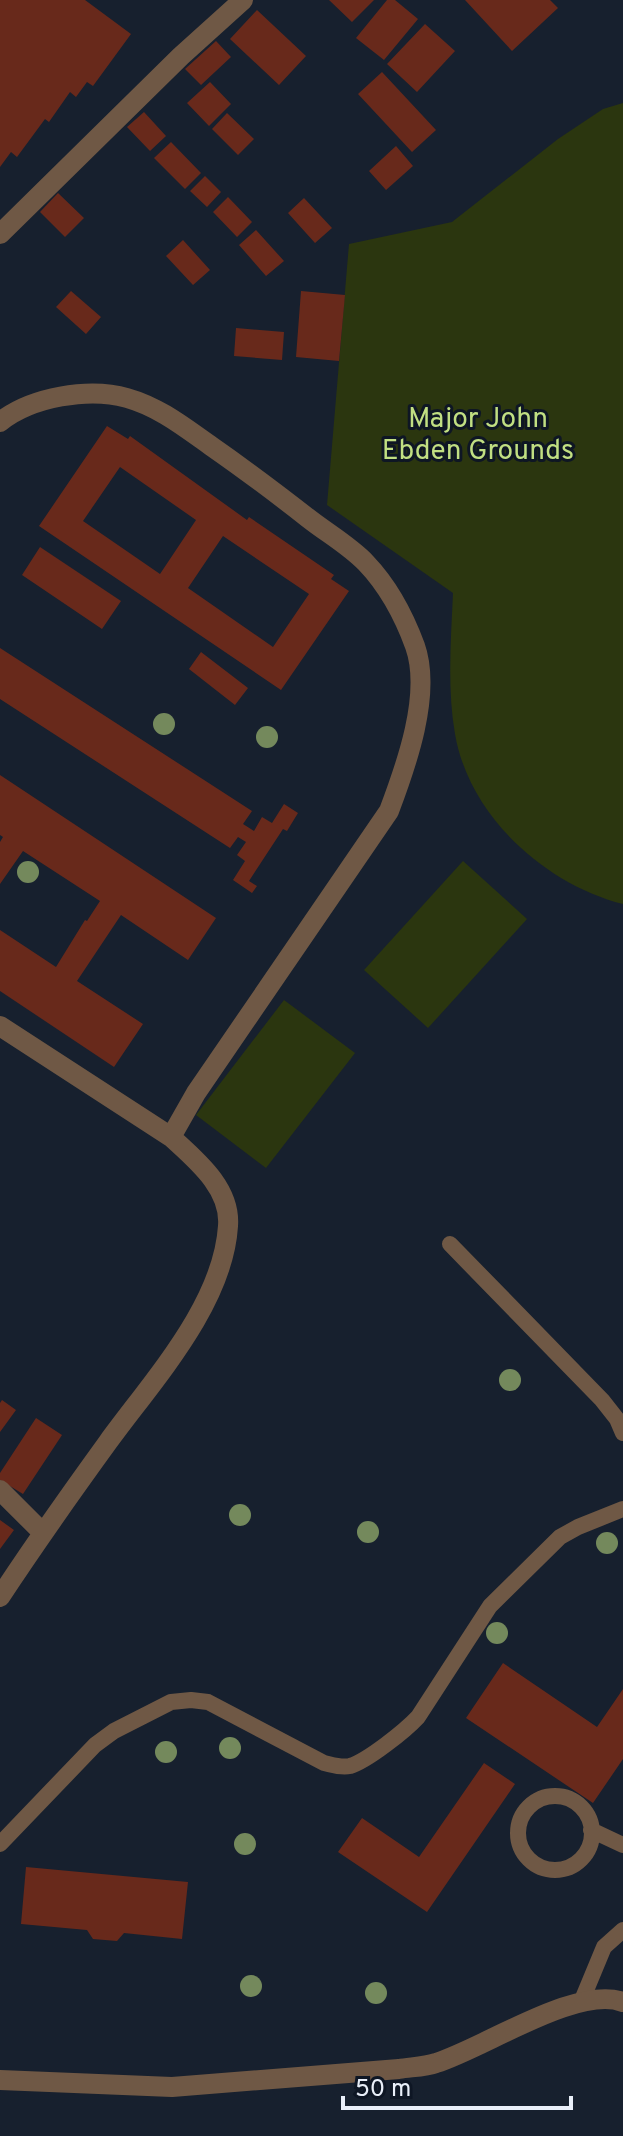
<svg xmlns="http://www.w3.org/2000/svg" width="623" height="2136" font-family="Overpass,sans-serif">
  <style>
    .green { fill: #2b360f }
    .building { fill: #68291b; fill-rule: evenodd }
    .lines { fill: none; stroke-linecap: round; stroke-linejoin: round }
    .lane { stroke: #6f5845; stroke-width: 16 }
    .street { stroke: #6f5845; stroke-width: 20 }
    .tree { fill: #74895c }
    .labels { text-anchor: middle; stroke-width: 6; stroke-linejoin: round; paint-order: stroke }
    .park-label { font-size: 28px; fill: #c1df82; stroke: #0e1624 }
  </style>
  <rect width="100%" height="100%" fill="#17202e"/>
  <!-- green -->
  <path class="green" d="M623 103V904C545 884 469 816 455 734 447 688 451 639 453 593L327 505 349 244 452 222 558 139 603 109Z
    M463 861 527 919 428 1028 364 970Z
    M284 1000 355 1053 266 1168 196 1115Z"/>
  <!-- building -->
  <path class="building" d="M0 0H85L131 34 93 86 87 82 76 97 70 92 49 122 45 119 17 157 11 152 0 167Z
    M329 0H374L352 22Z
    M387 0H395L418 19 384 60 356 38Z
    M465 0H550L558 8 512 51Z
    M257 10 306 56 279 85 230 39Z
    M425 24 455 51 417 92 387 64Z
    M216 41 231 57 201 85 185 69Z
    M382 72 436 130 412 152 358 94Z
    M210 82 231 104 209 126 187 103Z
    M144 112 166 136 150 151 127 127Z
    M227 113 254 139 238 155 212 129Z
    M171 142 201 173 185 189 154 158Z
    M396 146 413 166 386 190 369 171Z
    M205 176 221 192 207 207 190 191Z
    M58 193 84 218 65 237 40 212Z
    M228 197 252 222 237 237 213 212Z
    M304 198 332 228 315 243 288 213Z
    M256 230 284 261 266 276 239 245Z
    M183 240 210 270 193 285 166 256Z
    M71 291 101 317 86 334 56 307Z
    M301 291 345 295 339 361 296 357Z
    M236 328 284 332 282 360 234 356Z
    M107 426 128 439 130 436 247 520 249 517 334 575 331 579 349 591 281 690 39 526ZM120 467 196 520 160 574 83 521ZM223 536 309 594 273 647 188 588Z
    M40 547 121 601 102 629 22 575Z
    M0 648 252 811 243 824 254 831 262 817 272 823 284 804 298 813 287 831 283 829 249 881 257 886 252 893 233 880 245 861 237 855 246 842 238 837 230 848 0 699Z
    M201 652 248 688 235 705 189 669Z
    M0 775 216 918 188 960 121 915 77 981 143 1024 114 1067 0 991V930L56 967 85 920 87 921 100 901 23 851 0 884V842L3 837 0 835Z
    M2 1400 16 1410 0 1432V1403Z
    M36 1418 62 1435 23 1494 0 1480V1473Z
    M0 1520 14 1530 0 1549Z
    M503 1663 597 1727 623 1689V1759L593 1803 466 1718Z
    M484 1763 515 1784 427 1912 338 1852 362 1818 419 1857Z
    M26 1867 188 1882 182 1939 124 1933 117 1941 93 1939 87 1930 21 1924Z"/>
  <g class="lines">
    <!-- lane -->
    <path class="lane" d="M450 1244 602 1400 617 1419 623 1433
      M518 1833a37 37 0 1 1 74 0a37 37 0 1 1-74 0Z
      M591 1830 623 1845
      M0 1844 95 1745 114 1731 171 1702 191 1700 208 1702 324 1763C333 1765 341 1768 350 1766 367 1761 405 1731 418 1717L490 1606 560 1537 578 1527 623 1509
      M582 2000 604 1947 623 1930"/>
    <!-- street -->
    <path class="street" d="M0 234 181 56 243 0
      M0 422C31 397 89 387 127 398 159 407 184 427 211 446 244 469 276 493 308 518 327 533 350 546 366 563 388 586 404 616 415 646 432 694 406 766 389 811L196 1093 171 1137C196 1160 231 1188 228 1226 223 1305 153 1380 108 1442 71 1493 35 1544 0 1597
      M0 1026 171 1137
      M0 1490 42 1532
      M0 2080 172 2087 399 2069C411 2067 425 2067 436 2063 484 2048 577 1985 623 2002"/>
  </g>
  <!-- trees -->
  <g class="tree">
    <circle cx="164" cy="724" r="11"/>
    <circle cx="267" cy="737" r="11"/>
    <circle cx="28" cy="872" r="11"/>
    <circle cx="510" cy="1380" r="11"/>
    <circle cx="240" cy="1515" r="11"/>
    <circle cx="368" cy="1532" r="11"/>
    <circle cx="607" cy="1543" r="11"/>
    <circle cx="497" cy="1633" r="11"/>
    <circle cx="230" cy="1748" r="11"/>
    <circle cx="166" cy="1752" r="11"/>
    <circle cx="245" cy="1844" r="11"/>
    <circle cx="251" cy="1986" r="11"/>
    <circle cx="376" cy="1993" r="11"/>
  </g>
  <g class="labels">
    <!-- park labels -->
    <g class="park-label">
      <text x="478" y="427">Major John<tspan x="478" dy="32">Ebden Grounds</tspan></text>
    </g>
  </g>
  <!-- scale -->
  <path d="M343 2096v12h228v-12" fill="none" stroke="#e9eff9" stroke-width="4"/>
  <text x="355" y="2096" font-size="24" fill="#e9eff9" stroke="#0e1624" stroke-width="6" paint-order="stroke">50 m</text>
</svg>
